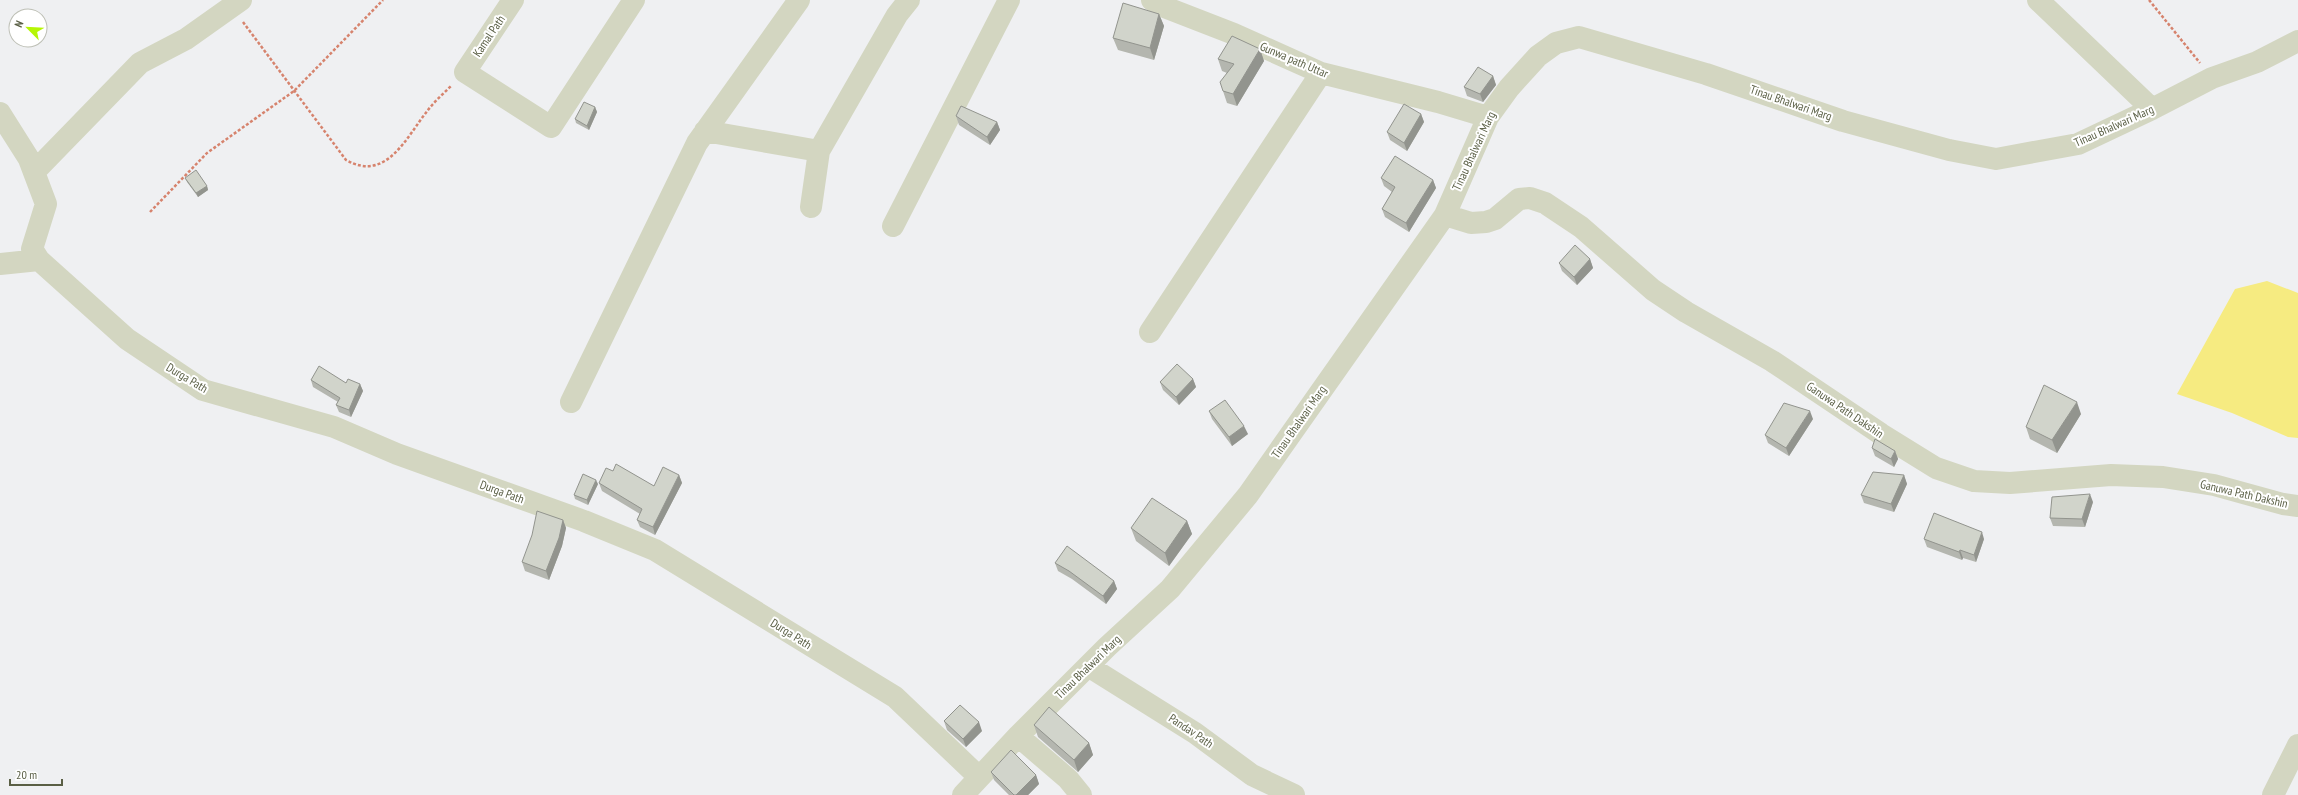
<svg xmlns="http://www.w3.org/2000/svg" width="2298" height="795" font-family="'PT Sans Narrow',sans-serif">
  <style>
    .water { fill: #f6eb81 }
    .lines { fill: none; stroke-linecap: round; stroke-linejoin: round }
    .path { stroke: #d6836d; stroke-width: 2.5; stroke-dasharray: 3 2; stroke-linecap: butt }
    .minor { stroke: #d3d6c1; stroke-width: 22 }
    .wall { fill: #b4b6af }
    .shaded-wall { fill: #92948e }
    .building { fill: #d1d4cb; stroke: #92948e }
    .labels { text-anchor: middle; stroke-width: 4; stroke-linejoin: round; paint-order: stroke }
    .street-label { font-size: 12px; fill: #5a5f45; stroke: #fff }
  </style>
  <rect width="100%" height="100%" fill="#eff0f2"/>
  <!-- water -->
  <path class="water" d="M2267 281 2298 293V438L2288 437 2232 413 2177 394 2235 289Z"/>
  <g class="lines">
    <!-- path -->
    <path class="path" d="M2149 0 2200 63
      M243 22 346 160C387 183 407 136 428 110 435 101 444 93 452 85
      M150 212 207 153 294 91 383 0"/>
    <!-- minor -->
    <path class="minor" d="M513 0 465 72 551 127 634 0
      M1152 0 1167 8 1234 34 1321 73 1438 102 1488 117
      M2038 0 2152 109
      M0 113 29 159 46 204 32 249 39 260 127 339 203 390 334 427 397 454 584 521 655 550 895 697 979 777
      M705 131 819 151
      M35 171 140 63 186 39 241 0
      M811 207 819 151 897 15 909 0
      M1445 215 1471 223 1486 222 1495 219 1519 199 1530 198 1545 203 1581 227 1653 290 1686 312 1772 361 1881 434 1936 468 1974 481 2010 483 2111 475 2163 477 2214 485 2283 504 2298 506
      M893 226 1009 0
      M0 264 39 260
      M1150 332 1321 73
      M571 402 697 143 799 0
      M1088 666 1195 733 1252 775 1294 795
      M1018 736 1068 779 1081 795
      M963 795 1018 736 1107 647 1170 589 1248 495 1445 215 1488 117 1509 88 1538 56 1556 43 1579 37 1706 74 1843 121 1949 150 1996 159 2078 144 2152 109 2212 78 2257 62 2298 41
      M2273 795 2298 745"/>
  </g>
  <!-- wall -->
  <path class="wall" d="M1159 14 1164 26 1154 60 1118 50 1113 38Z
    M1260 49 1264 61 1237 106 1227 103 1223 91 1227 73 1222 71 1218 59Z
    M1493 76 1496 85 1483 102 1467 96 1464 87Z
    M595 107 597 112 589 130 576 123 575 119Z
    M1421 114 1424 122 1407 151 1390 140 1387 132Z
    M956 116 997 122 1000 130 990 145 959 125Z
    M185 178 207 186 208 190 198 197 187 182Z
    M1381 178 1433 180 1436 188 1409 232 1385 217 1382 209 1392 192 1384 186Z
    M1590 259 1593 268 1577 285 1562 271 1559 263Z
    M1193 379 1196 387 1179 405 1163 390 1160 382Z
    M311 380 360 384 363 391 351 417 339 412 336 405 338 402 313 387Z
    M1209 411 1248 434 1232 446 1212 419Z
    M2081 414 2057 453 2030 439 2026 427Z
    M1813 419 1789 456 1768 443 1765 435Z
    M1872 448 1895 451 1898 459 1894 467 1875 456Z
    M613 471 654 486 679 475 682 483 655 535 640 527 637 520 640 514 602 491 599 483Z
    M1904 475 1907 484 1894 512 1864 503 1861 495Z
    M598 484 588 505 575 499 574 495Z
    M2093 502 2085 527 2053 526 2050 518Z
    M563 520 566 528 562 546 549 580 525 571 522 562Z
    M1187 521 1192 534 1169 566 1136 541 1131 528Z
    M1924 539H1984L1976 562 1963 558 1962 560 1927 547Z
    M1055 563 1114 581 1117 589 1106 604 1072 579 1058 571Z
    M944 721 982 731 966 747 947 730Z
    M1034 725 1089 743 1093 755 1078 772 1038 737Z
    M991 772 1036 775 1039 784 1028 795H1009L994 780Z"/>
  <!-- shaded-wall -->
  <path class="shaded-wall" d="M1159 14 1164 26 1154 60 1150 48Z
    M1260 49 1264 61 1237 106 1233 94Z
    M1493 76 1496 85 1483 102 1480 94Z
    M595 107 597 112 589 130 587 126Z
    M1421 114 1424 122 1407 151 1404 143Z
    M997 122 1000 130 990 145 987 137Z
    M1433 180 1436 188 1409 232 1406 223Z
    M207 186 208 190 198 197 196 193Z
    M1590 259 1593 268 1577 285 1574 277Z
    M1193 379 1196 387 1179 405 1176 397Z
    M360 384 363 391 351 417 349 410Z
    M2077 402 2081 414 2057 453 2052 440Z
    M1810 411 1813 419 1789 456 1786 448Z
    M1244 426 1248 434 1232 446 1229 437Z
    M1895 451 1898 459 1894 467 1891 459Z
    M679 475 682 483 655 535 653 527Z
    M1904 475 1907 484 1894 512 1891 504Z
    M596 480 598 484 588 505 587 500Z
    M2090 494 2093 502 2085 527 2082 519Z
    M563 520 566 528 562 546 549 580 546 571Z
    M1187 521 1192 534 1169 566 1165 553Z
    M1982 532 1984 539 1976 562 1974 555Z
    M1960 550 1963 558 1962 560 1959 552Z
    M1114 581 1117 589 1106 604 1103 596Z
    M979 722 982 731 966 747 963 739Z
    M1089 743 1093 755 1078 772 1074 760Z
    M1036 775 1039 784 1028 795H1016Z"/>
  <!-- building -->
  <path class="building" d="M1123 3 1159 14 1150 48 1113 38Z
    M1232 36 1260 49 1233 94 1223 91 1220 82 1234 64 1218 59Z
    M1478 67 1493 76 1480 94 1464 87Z
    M584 102 595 107 587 126 575 119Z
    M1404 104 1421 114 1404 143 1387 132Z
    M961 106 997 122 987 137 956 116Z
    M1395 156 1433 180 1406 223 1382 209 1395 187 1381 178Z
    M196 170 207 186 196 193 185 178Z
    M1575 245 1590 259 1574 277 1559 263Z
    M1177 364 1193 379 1176 397 1160 382Z
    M319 366 346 383 348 379 360 384 349 410 336 405 340 398 311 380Z
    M2044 385 2077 402 2052 440 2026 427Z
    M1225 400 1244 426 1229 437 1209 411Z
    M1784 403 1810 411 1786 448 1765 435Z
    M1875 439 1895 451 1891 459 1872 448Z
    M616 464 654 486 663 467 679 475 653 527 637 520 642 509 599 483 606 468 613 471Z
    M1873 472 1904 475 1891 504 1861 495Z
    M583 474 596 480 587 500 574 495Z
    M2090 494 2082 519 2050 518 2052 497Z
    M1152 498 1187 521 1165 553 1131 528Z
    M537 511 563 520 559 538 546 571 522 562 532 535Z
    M1934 513 1982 532 1974 555 1960 550 1959 552 1924 539Z
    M1067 546 1114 581 1103 596 1069 571 1055 563Z
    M960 705 979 722 963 739 944 721Z
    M1049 707 1089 743 1074 760 1034 725Z
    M1011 750 1036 775 1016 795H1014L991 772Z"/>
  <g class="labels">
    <!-- street labels -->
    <g class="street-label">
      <text transform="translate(489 36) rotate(-56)" y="4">Kamal Path</text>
      <text transform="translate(1294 60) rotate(23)" y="4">Gunwa path Uttar</text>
      <text transform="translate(1791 103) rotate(19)" y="4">Tinau Bhalwari Marg</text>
      <text transform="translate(2114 126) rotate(-24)" y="4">Tinau Bhalwari Marg</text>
      <text transform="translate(1474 151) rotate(-65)" y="4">Tinau Bhalwari Marg</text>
      <text transform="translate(187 378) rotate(31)" y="4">Durga Path</text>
      <text transform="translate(1845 410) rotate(34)" y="4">Ganuwa Path Dakshin</text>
      <text transform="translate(1299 422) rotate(-55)" y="4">Tinau Bhalwari Marg</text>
      <text transform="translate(502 492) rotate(20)" y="4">Durga Path</text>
      <text transform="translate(2244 494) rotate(13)" y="4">Ganuwa Path Dakshin</text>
      <text transform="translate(791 634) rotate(32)" y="4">Durga Path</text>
      <text transform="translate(1088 667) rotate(-44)" y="4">Tinau Bhalwari Marg</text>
      <text transform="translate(1191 731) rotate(34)" y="4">Pandav Path</text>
    </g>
  </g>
  <!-- north arrow -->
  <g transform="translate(28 28) rotate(294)"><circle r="19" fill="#ffffff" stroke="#bdbfb5"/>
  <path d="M0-3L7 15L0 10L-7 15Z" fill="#b6f605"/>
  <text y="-6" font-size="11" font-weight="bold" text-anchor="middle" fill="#5a5f45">N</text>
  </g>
  <!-- scale -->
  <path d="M10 779v6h52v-6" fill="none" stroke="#5a5f45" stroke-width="2"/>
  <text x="16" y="779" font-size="12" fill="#5a5f45" stroke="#ffffff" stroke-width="3" paint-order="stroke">20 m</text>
</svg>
